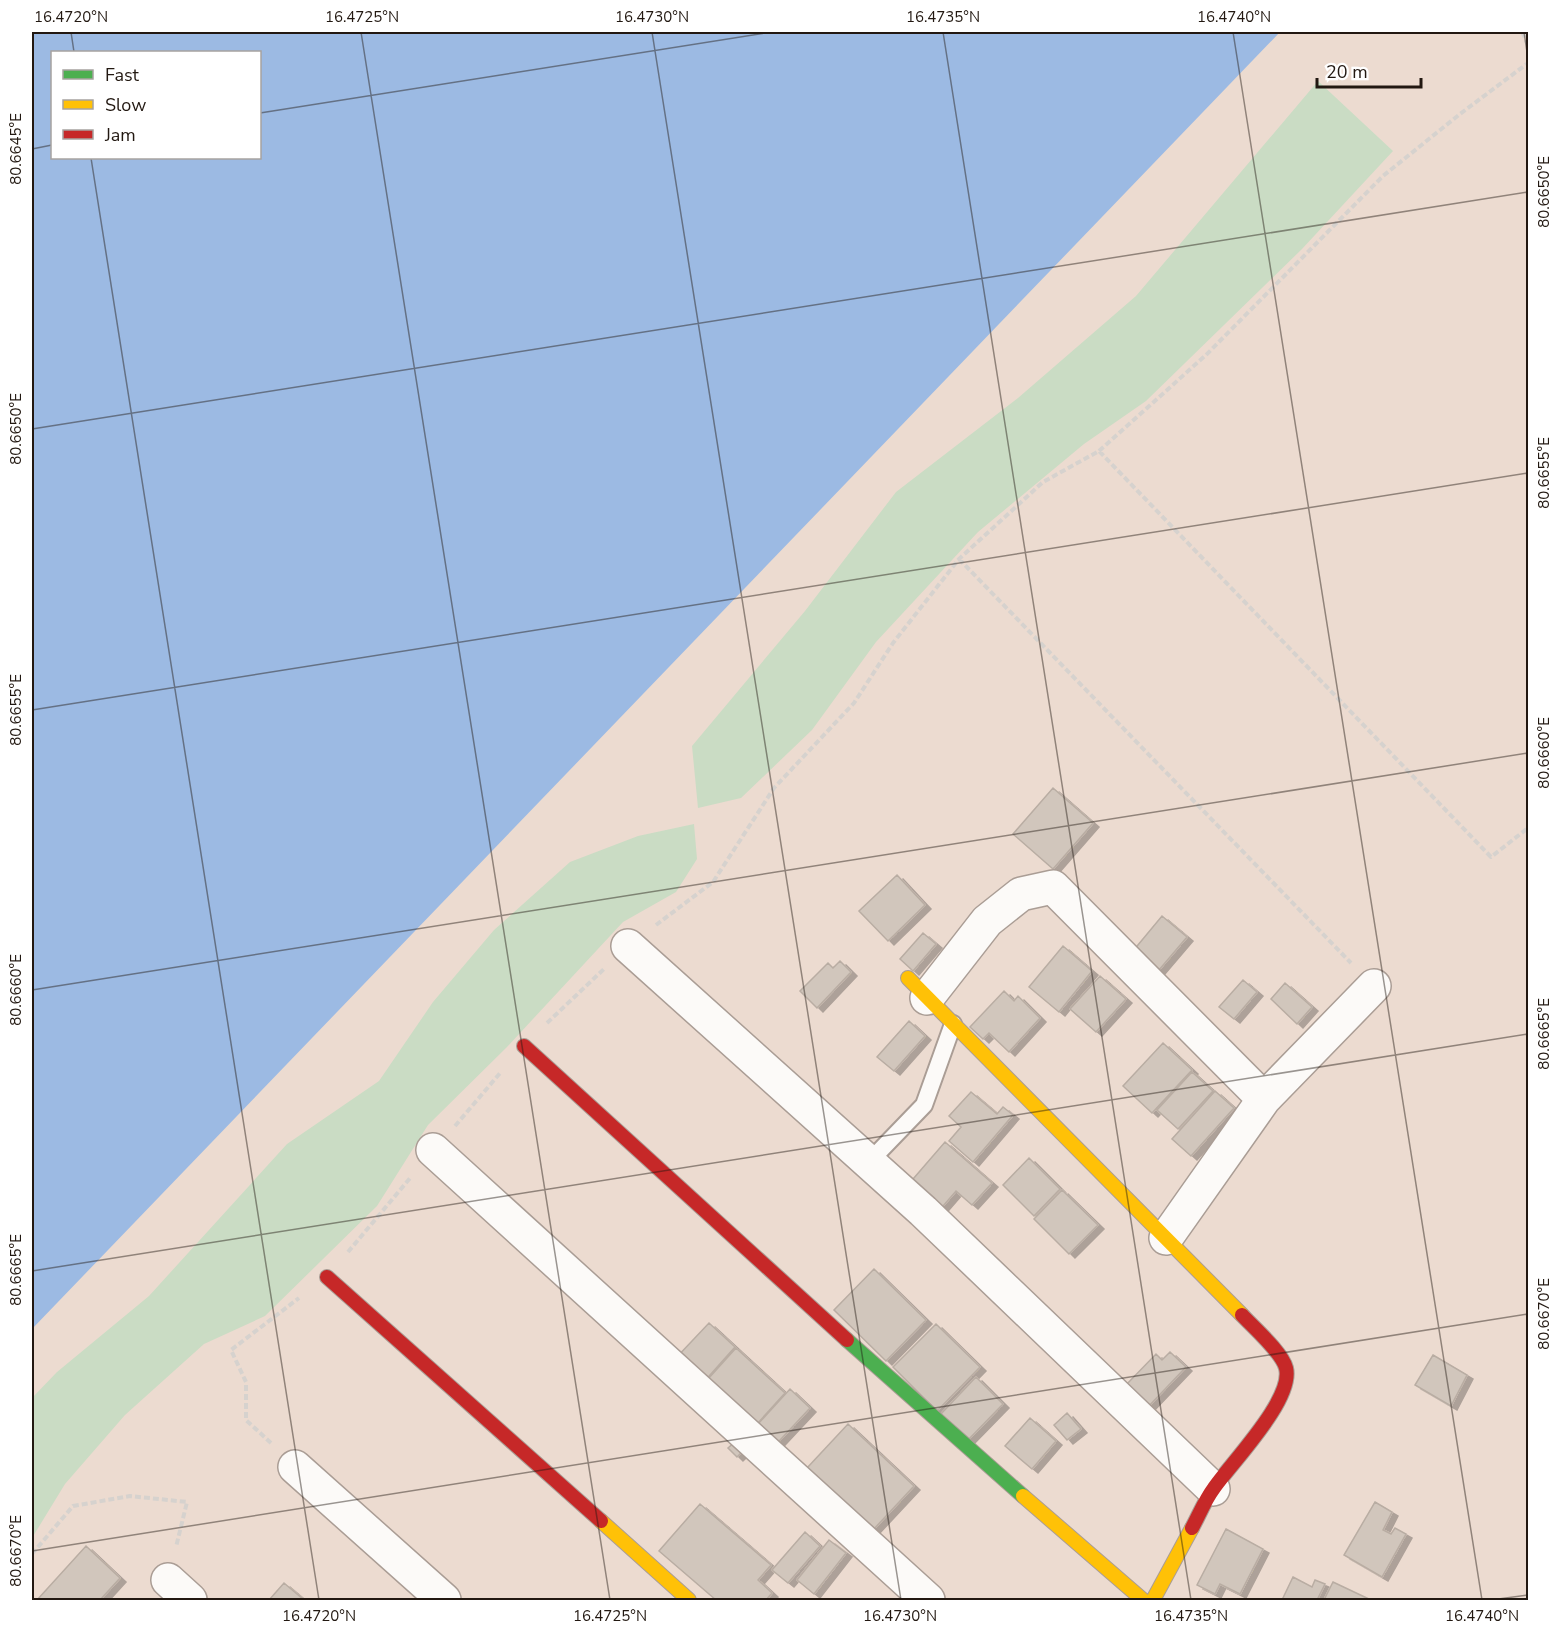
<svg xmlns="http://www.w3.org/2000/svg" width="1560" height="1632" font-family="'Nunito Sans',sans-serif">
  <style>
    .green { fill: #cadcc4 }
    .water { fill: #9cbae3; fill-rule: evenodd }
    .building { fill: #d1c6bc; stroke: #b9ada3; stroke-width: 1.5; filter: url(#shadow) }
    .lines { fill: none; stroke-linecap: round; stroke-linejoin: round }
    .lane-casing { stroke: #aa9d95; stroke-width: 20 }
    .street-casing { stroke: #aa9d95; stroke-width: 36 }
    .fast-casing { stroke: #aa9d95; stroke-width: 16 }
    .slow-casing { stroke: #aa9d95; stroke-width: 16 }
    .jam-casing { stroke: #aa9d95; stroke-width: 16 }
    .path { stroke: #d6d2ce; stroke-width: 4; stroke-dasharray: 6 3; stroke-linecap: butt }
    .lane { stroke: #fcfaf8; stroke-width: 16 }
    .street { stroke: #fcfaf8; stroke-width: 33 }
    .fast { stroke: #4caf50; stroke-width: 14 }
    .slow { stroke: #ffc107; stroke-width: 14 }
    .jam { stroke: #c62828; stroke-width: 14 }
    .ticks { fill: none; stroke: #221811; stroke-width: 1.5; stroke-opacity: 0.45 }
    .neatline { fill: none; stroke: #221811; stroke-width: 2 }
    .ticks-label { font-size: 15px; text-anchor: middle; fill: #221811 }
  </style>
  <defs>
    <filter id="shadow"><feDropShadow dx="6" dy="4" stdDeviation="0" flood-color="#0004"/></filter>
  </defs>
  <rect width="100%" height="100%" fill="#ecdbd0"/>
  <!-- green -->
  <path class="green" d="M1318 81 1393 151 1302 249 1146 401 1084 444 978 532 876 642 812 730 741 798 698 808 692 746 805 611 896 492 1018 398 1136 296Z
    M694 824 697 859 676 892 623 922 507 1047 428 1125 377 1206 265 1316 204 1344 125 1415 65 1484 32 1538V1398L57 1372 149 1296 287 1144 379 1081 433 1002 494 930 570 862 638 836Z"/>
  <!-- water -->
  <path class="water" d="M32 32H1280L32 1329ZM52 52H260V158H52Z"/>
  <!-- building -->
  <path class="building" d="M1053 788 1093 823 1053 869 1013 834Z
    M897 875 925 905 888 941 859 911Z
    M1162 916 1187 937 1153 977 1128 957Z
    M923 933 936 944 913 971 900 959Z
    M1063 946 1092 971 1059 1012 1029 987Z
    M840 961 851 972 817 1008 800 991 828 963 833 968Z
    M1100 976 1126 999 1096 1032 1070 1009Z
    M1243 980 1257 992 1234 1019 1219 1007Z
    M1285 983 1312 1007 1297 1024 1271 999Z
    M1004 991 1014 1001 1018 996 1040 1018 1009 1052 989 1033 983 1039 970 1027Z
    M909 1021 925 1036 894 1071 877 1057Z
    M1163 1043 1192 1070 1152 1113 1123 1086Z
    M1192 1072 1213 1091 1178 1129 1157 1110Z
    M1215 1091 1234 1108 1191 1156 1172 1139Z
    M971 1092 997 1114 1003 1107 1013 1115 973 1162 949 1141 961 1127 949 1116Z
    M945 1142 992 1183 972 1205 956 1191 937 1213 907 1186Z
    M1029 1158 1060 1189 1034 1216 1003 1185Z
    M1062 1190 1098 1225 1069 1254 1034 1219Z
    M874 1269 926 1320 886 1361 834 1310Z
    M709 1323 735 1347 702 1384 675 1359Z
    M936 1324 980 1367 937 1411 893 1367Z
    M736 1348 785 1393 748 1434 699 1389Z
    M1170 1352 1186 1367 1147 1408 1125 1386 1156 1354 1162 1360Z
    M1433 1355 1467 1375 1451 1406 1415 1385Z
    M976 1377 1003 1404 967 1441 940 1415Z
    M790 1389 810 1408 767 1454 748 1435Z
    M1067 1413 1081 1429 1067 1440 1054 1425Z
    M1030 1418 1056 1441 1032 1469 1005 1446Z
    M848 1424 914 1486 873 1530 807 1468Z
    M738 1439 746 1448 737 1457 728 1448Z
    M1375 1502 1392 1512 1383 1530 1391 1534 1395 1528 1406 1534 1382 1577 1344 1555Z
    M700 1504 771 1565 758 1580 772 1593 766 1600H716L659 1551Z
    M1226 1529 1263 1549 1240 1594 1220 1584 1215 1594 1197 1585Z
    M805 1532 820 1546 788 1583 772 1570Z
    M829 1540 846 1553 814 1594 797 1580Z
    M86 1546 120 1578 100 1600H37Z
    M1293 1577 1312 1587 1315 1580 1325 1584 1317 1600H1282Z
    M1333 1582 1371 1600H1324Z
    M284 1583 304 1600H269Z"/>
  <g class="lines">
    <defs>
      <path id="lane" d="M869 1162 924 1105 953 1024"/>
      <path id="street" d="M628 946 923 1211 1213 1489
        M927 998 987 921 1021 894 1053 887 1264 1099
        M433 1150 928 1600
        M1166 1238 1264 1099 1374 986
        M295 1467 444 1600
        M168 1580 190 1600"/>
      <path id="fast" d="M847 1340 1023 1496"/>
      <path id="slow" d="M908 978 1242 1315
        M1023 1496 1143 1600
        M601 1521 689 1600
        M1153 1600 1192 1528"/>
      <path id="jam" d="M524 1046 847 1340
        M327 1277 601 1521
        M1192 1528C1199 1515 1205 1500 1214 1488 1232 1462 1294 1399 1286 1368 1282 1352 1253 1327 1242 1315"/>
    </defs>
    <!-- lane casing -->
    <use href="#lane" class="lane-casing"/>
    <!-- street casing -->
    <use href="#street" class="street-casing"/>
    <!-- fast casing -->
    <use href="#fast" class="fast-casing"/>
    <!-- slow casing -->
    <use href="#slow" class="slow-casing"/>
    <!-- jam casing -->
    <use href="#jam" class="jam-casing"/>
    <!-- path -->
    <path class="path" d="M1522 32 1528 44
      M1099 451 1206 355 1383 176 1460 114 1528 63
      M959 559 1351 963
      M656 925 713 882 774 788 854 703 893 643 959 559 1043 482 1099 451 1491 857 1528 828
      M547 1023 605 968
      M455 1126 501 1072
      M348 1252 411 1177
      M271 1443 246 1420V1382L231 1350 299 1298
      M32 1554 73 1506 130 1496 187 1502 176 1547"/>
    <!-- lane -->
    <use href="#lane" class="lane"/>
    <!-- street -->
    <use href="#street" class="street"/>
    <!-- fast -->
    <use href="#fast" class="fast"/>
    <!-- slow -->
    <use href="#slow" class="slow"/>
    <!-- jam -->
    <use href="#jam" class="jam"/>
  </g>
  <!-- ticks -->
  <path class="ticks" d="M71 32 74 52M361 32 610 1600M652 32 901 1600M943 32 1191 1600M1233 32 1482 1600M1524 32 1528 59M260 113 772 32M32 149 52 145M91 158 319 1600M32 429 1528 192M32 710 1528 473M32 990 1528 753M32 1271 1528 1034M32 1551 1528 1314M1491 1600 1528 1595"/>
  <!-- border -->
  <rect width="1560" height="1632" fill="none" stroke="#ffffff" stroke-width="66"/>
  <!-- legend -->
  <rect x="51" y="51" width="210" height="108" fill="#ffffff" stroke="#a7a3a0" stroke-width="1.5"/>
  <rect x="63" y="70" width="30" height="9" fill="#4caf50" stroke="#a7a3a0" stroke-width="1.5"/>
  <text x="105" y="81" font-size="18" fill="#221811">Fast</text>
  <rect x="63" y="100" width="30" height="9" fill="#ffc107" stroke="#a7a3a0" stroke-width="1.5"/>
  <text x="105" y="111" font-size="18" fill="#221811">Slow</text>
  <rect x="63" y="130" width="30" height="9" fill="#c62828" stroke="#a7a3a0" stroke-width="1.5"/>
  <text x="105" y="141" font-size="18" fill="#221811">Jam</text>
  <!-- scale -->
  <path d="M1317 78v9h104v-9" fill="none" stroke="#221811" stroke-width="3"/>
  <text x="1326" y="78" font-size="18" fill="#221811" stroke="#ffffff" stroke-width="4.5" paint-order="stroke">20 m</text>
  <rect x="33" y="33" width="1494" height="1566" class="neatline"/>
  <g class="ticks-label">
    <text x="71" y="22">16.4720°N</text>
    <text x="362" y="22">16.4725°N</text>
    <text x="652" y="22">16.4730°N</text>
    <text x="943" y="22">16.4735°N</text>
    <text x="1234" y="22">16.4740°N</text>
    <text transform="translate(16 149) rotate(-90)" y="5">80.6645°E</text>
    <text transform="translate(1544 192) rotate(-90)" y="5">80.6650°E</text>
    <text transform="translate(16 429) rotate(-90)" y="5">80.6650°E</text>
    <text transform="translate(1544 473) rotate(-90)" y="5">80.6655°E</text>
    <text transform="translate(16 710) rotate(-90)" y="5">80.6655°E</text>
    <text transform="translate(1544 753) rotate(-90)" y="5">80.6660°E</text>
    <text transform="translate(16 990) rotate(-90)" y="5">80.6660°E</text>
    <text transform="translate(1544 1034) rotate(-90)" y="5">80.6665°E</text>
    <text transform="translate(16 1270) rotate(-90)" y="5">80.6665°E</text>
    <text transform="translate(1544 1314) rotate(-90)" y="5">80.6670°E</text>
    <text transform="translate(16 1551) rotate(-90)" y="5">80.6670°E</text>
    <text x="319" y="1621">16.4720°N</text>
    <text x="610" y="1621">16.4725°N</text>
    <text x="900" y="1621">16.4730°N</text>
    <text x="1191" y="1621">16.4735°N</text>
    <text x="1482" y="1621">16.4740°N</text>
  </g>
</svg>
